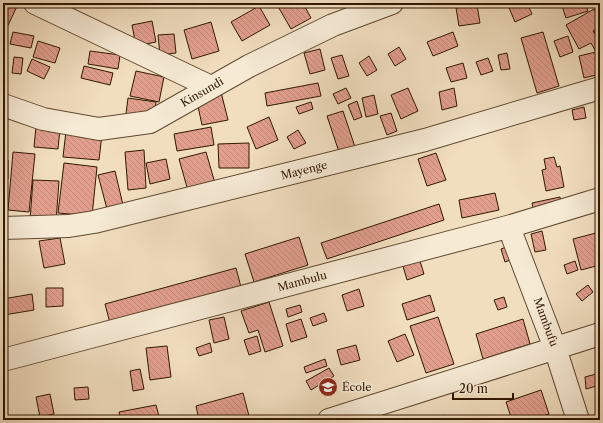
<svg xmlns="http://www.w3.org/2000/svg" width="603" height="423" font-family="'Libre Caslon Text',serif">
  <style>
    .building { fill: url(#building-back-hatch); stroke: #311700 }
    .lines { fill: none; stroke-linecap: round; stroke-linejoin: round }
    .street-casing { stroke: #614930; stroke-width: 24 }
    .street { stroke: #f6ead5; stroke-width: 22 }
    .labels { text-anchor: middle; stroke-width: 3.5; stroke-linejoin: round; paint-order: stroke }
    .street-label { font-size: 11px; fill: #311700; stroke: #f6ead5 }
    .poi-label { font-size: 11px; fill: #311700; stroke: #f6ead5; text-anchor: start }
  </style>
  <defs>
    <pattern id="building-back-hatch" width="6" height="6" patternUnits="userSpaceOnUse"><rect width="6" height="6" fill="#e29f8e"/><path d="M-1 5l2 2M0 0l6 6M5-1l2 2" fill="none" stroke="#c28879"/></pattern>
  </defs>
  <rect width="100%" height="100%" fill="#f1debf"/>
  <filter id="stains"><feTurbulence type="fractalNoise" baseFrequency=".005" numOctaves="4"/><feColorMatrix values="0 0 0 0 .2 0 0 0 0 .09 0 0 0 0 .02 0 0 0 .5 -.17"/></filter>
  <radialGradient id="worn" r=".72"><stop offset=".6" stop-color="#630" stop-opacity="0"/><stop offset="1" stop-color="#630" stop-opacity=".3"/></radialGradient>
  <!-- building -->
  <path class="building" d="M3 3H15L18 4 3 36Z
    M119 3H128L122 7Z
    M276 3H303L311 18 291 29Z
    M507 3H527L532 14 515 22Z
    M561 3H585L588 11 566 18Z
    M477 5 480 23 459 26 456 8Z
    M259 6 270 25 242 41 231 22Z
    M594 9 600 19V27L593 31 600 43V50L596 52 591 43 579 49 566 25Z
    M152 21 156 42 136 46 132 25Z
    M211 22 219 51 192 59 184 30Z
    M600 29V41L594 32Z
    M13 32 34 36 31 48 10 44Z
    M453 32 458 46 433 56 427 42Z
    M543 32 559 86 537 93 521 38Z
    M174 34 176 53 160 55 158 35Z
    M568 36 573 52 560 57 554 41Z
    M38 41 60 48 55 63 33 57Z
    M399 47 406 59 395 66 388 54Z
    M320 49 325 70 310 74 304 53Z
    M90 51 120 55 118 69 88 64Z
    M596 52 600 74 584 78 579 56Z
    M507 53 510 69 501 70 498 55Z
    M342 55 349 76 338 79 331 58Z
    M369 56 377 70 367 76 359 63Z
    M14 57 23 58 21 74 12 73Z
    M488 58 493 71 481 75 476 62Z
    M32 59 50 67 44 79 27 71Z
    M463 63 467 78 451 82 446 68Z
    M84 66 113 73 110 85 81 78Z
    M136 71 164 77 159 102 130 96Z
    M318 83 321 96 267 106 265 93Z
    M346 88 351 98 338 104 333 94Z
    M408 88 418 111 401 119 391 95Z
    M454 88 457 106 442 110 439 92Z
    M221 92 228 120 202 125 196 97Z
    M374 95 378 114 366 117 362 98Z
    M128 98 156 102 154 118 126 114Z
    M357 101 362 117 354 120 348 105Z
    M311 102 313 109 299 114 296 107Z
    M584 107 586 118 574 120 572 110Z
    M343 111 355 147 339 152 327 116Z
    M391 113 397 131 387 135 380 116Z
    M269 117 278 140 256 149 247 127Z
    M3 119 6 140 3 141Z
    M36 127 60 129 58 149 34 147Z
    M211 127 214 145 177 151 174 134Z
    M298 130 306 143 294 149 287 137Z
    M66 131 102 134 99 160 63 157Z
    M249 143V168H219L218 144Z
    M144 150 146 188 128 190 125 152Z
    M13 152 35 154 29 212 8 210Z
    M206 152 217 190 190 198 179 159Z
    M436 153 446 180 427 186 418 159Z
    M554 157 557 167 560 166 564 187 546 191 542 170 546 169 544 159Z
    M166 159 170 179 150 184 146 163Z
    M3 160H8V179H3Z
    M64 163 97 167 92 216 58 213Z
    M115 171 123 205 107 209 98 175Z
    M33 180 59 181 56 222 30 220Z
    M495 193 499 210 462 218 459 200Z
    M560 197 562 207 534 213 532 203Z
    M439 204 444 220 327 259 321 243Z
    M542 231 546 250 535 252 531 234Z
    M596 233 600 249V265L581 270 573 239Z
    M299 237 308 265 254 282 245 254Z
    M60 238 65 264 44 268 39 241Z
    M509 246 513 259 505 262 501 249Z
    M420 261 424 274 407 280 403 266Z
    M575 261 578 270 567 274 564 265Z
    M236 268 242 291 111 327 105 304Z
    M588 285 593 292 582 301 576 294Z
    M46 288H63V306L46 307Z
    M359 289 364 306 347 311 342 295Z
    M32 294 34 310 4 315 3 299Z
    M430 295 435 311 407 320 402 304Z
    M504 297 507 307 498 310 494 300Z
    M269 302 283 346 265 352 258 330 249 333 241 311Z
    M300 305 302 312 288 317 286 309Z
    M324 313 327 321 313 326 310 318Z
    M224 317 229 339 214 343 209 320Z
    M438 317 454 364 426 373 410 326Z
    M301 319 307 337 291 342 286 324Z
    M523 319 530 344 483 359 476 334Z
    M405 334 414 355 397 362 388 341Z
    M257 336 261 351 249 355 244 340Z
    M210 343 212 352 199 356 196 348Z
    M356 345 360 360 341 365 337 350Z
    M167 346 171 377 150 380 146 348Z
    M325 359 327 366 306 373 304 367Z
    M329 368 334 376 311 390 306 381Z
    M140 369 144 389 133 391 130 371Z
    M600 373V385L586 389 585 377Z
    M88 387 89 399 75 400 74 388Z
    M541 390 549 414 533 420H512L506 402Z
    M243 393 249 416 235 420H199L196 406Z
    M50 394 54 414 40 417 36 397Z
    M156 405 160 420H121L119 412Z
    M444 415 446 420H430Z"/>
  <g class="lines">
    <defs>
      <path id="street" d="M35 3 211 87
        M3 105 43 119 99 129 150 122 249 66 333 25 392 3
        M511 226 513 238 555 348 578 420
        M3 228 69 226 94 222 425 140 600 88
        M3 360 511 226 600 199
        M329 420 600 334"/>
    </defs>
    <!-- street casing -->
    <use href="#street" class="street-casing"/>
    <!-- street -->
    <use href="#street" class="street"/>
  </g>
  <!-- icons -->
  <defs>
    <symbol id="school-disc" viewBox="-11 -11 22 22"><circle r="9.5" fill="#8f2418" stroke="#f6ead5"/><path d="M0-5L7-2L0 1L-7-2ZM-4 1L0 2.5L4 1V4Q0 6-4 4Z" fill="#fff"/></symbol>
  </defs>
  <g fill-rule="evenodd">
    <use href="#school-disc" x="317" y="376" width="22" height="22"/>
  </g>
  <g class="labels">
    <!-- street labels -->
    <g class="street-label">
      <text transform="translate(202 92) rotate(-30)" y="4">Kinsundi</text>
      <text transform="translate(304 170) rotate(-14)" y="4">Mayenge</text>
      <text transform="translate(302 281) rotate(-15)" y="4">Mambulu</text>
      <text transform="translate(546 322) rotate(70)" y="4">Mambufu</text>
    </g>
    <!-- poi labels -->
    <g class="poi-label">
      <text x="342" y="391">École</text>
    </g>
  </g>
  <!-- margin -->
  <rect width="603" height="423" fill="none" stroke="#f1debf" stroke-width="16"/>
  <rect x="4" y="4" width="595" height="415" fill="none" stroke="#311700" stroke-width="2"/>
  <rect x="8" y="8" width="587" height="407" fill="none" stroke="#311700"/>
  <!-- scale -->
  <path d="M453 393v6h60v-6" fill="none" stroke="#311700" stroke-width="2"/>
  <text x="459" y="393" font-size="12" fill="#311700" stroke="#f6ead5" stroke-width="3" paint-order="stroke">20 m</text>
  <rect width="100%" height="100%" filter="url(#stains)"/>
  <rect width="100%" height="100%" fill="url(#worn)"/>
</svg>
